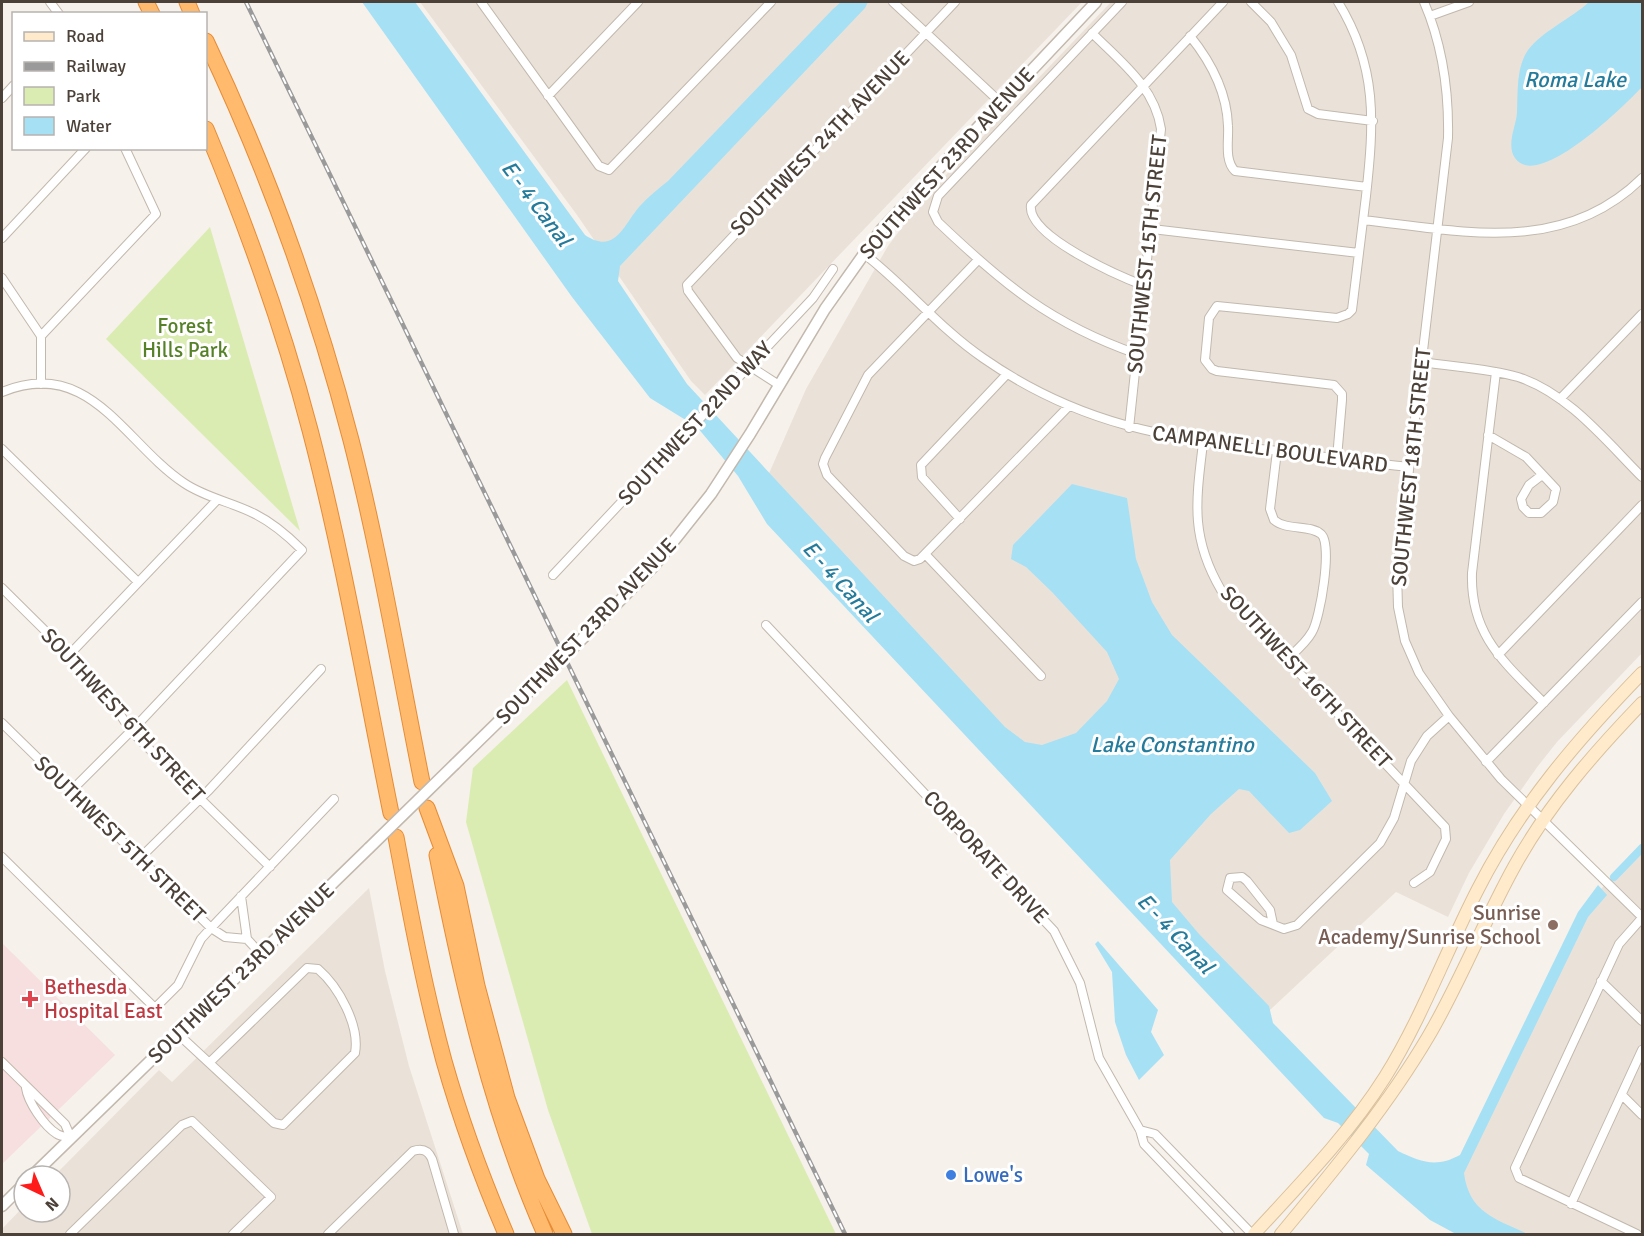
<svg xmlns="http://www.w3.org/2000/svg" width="1644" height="1236" font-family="Signika,sans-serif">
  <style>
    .residential { fill: #eae2d9 }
    .medical { fill: #f7dedf }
    .green { fill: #daecb2 }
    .water { fill: #a6e0f5 }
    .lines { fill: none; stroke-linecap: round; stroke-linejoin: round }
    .canal { stroke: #a6e0f5; stroke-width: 8 }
    .minor-casing { stroke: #c2b8ad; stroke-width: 10 }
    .tertiary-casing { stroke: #c2b8ad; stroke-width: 13 }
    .secondary-casing { stroke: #dbc19b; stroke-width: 14 }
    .motorway-casing { stroke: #e68c35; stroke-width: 17 }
    .minor { stroke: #fff; stroke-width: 8 }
    .tertiary { stroke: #fff; stroke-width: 10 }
    .secondary { stroke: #ffebcc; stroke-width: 12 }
    .motorway { stroke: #ffba6d; stroke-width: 15 }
    .rail-casing { stroke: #9a9a9a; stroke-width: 4.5 }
    .rail { stroke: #fff; stroke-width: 2; stroke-dasharray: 7; stroke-linecap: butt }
    .tertiary-bridge-casing { stroke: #c2b8ad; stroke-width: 13; stroke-linecap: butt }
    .tertiary-bridge { stroke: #fff; stroke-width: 10 }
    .education-dot { fill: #8d6e63; stroke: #fff; stroke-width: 2 }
    .health-dot { fill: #e0444e; stroke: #fff; stroke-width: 2 }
    .shop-dot { fill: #3f7fe0; stroke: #fff; stroke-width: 2 }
    .labels { text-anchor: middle; stroke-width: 6; stroke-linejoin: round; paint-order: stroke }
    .street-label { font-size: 21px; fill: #4b4138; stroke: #fff }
    .park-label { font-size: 21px; fill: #568127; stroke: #fff }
    .education-label { font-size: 21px; fill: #785e54; stroke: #fff; text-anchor: end }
    .health-label { font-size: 21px; fill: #be3a42; stroke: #fff; text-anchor: start }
    .shop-label { font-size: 21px; fill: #366cbe; stroke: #fff; text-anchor: start }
    .water-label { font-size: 22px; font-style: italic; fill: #257b9b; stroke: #fff }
  </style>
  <rect width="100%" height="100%" fill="#f6f1eb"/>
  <!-- residential -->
  <path class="residential" d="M420 2H1082L705 395 691 381 577 215Z
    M1111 2H1642V653L1557 742 1538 766 1504 814 1469 873 1448 917 1396 892 1256 1023 763 487 806 389 888 246 924 198Z
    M1642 848V1234H1496L1442 1200 1597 893Z
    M369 888 385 971 409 1066 463 1234H2V1229L24 1206V1212H60V1176H54L159 1070 172 1082Z"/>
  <!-- medical -->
  <path class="medical" d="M2 943 115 1055 2 1164Z"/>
  <!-- green -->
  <path class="green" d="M210 227 300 531 106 339Z
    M567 680 836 1234H592L548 1110 466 822 473 768Z"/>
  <!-- water -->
  <path class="water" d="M362 2H415L585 235C615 255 623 226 639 207 648 197 658 189 668 181L833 9 841 2H868L865 8 620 266 618 281 687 384 1005 727 1025 742 1042 745 1076 733 1107 701 1119 679 1107 652 1052 592 1026 567 1011 559 1013 545 1072 484 1127 498 1136 559 1152 602 1172 635 1315 773 1332 801 1300 830 1289 833 1249 791 1239 789 1211 814 1170 860 1172 902 1199 934 1269 1006 1273 1023 1398 1151C1421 1162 1436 1168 1460 1155L1578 912 1598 885 1607 895 1588 917 1464 1173C1469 1213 1496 1219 1528 1234H1456L1430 1220 1366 1165 1369 1154 1338 1123 1324 1118 767 524 738 476 697 427 650 398 572 297Z
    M1589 2H1642V87C1627 103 1538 192 1515 158 1506 145 1516 126 1517 113 1518 93 1516 67 1528 50 1541 32 1572 18 1589 2Z
    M1098 941 1158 1010 1151 1032 1164 1055 1139 1080 1126 1055 1115 1022 1112 972 1095 944Z"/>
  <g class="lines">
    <!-- canal -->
    <path class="canal" d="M1614 877 1642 848"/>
    <defs>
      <path id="minor" d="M50 2 59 14
        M481 2 599 166 609 170 771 2
        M893 2 1000 102
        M1122 2 938 196 933 212 938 222C1003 284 1051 324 1137 354
        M1251 2 1271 22 1291 55 1308 109 1318 114 1373 121
        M1424 2C1443 46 1449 90 1448 138L1397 572 1398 607 1405 641 1419 673 1449 716 1501 779 1642 917
        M1430 16 1469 2
        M1092 33C1120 61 1155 87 1161 129L1129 428
        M1190 36C1211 62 1227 93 1228 126 1229 140 1224 160 1235 171L1367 187
        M548 96 638 2
        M2 98 14 85
        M1363 220C1461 231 1563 256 1642 178
        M1152 229 1359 253
        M2 238 86 148
        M863 253C906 286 939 328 983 358 1079 425 1166 438 1278 451 1322 456 1366 463 1409 467
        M978 260 868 375 825 458 823 464 827 475 904 556 914 561 920 559 1068 407
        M2 278 41 336V384
        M1145 286C1121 277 1026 236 1031 205L1223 2
        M41 336 156 214 125 148
        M1423 362C1454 367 1487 368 1518 377 1568 393 1606 441 1642 477
        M1496 372 1472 573C1470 635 1504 662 1544 703
        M779 385 737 358 688 291 687 285 955 2
        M2 392C90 356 124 443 184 483 206 498 232 502 255 514 273 523 288 536 302 550L139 723 71 791
        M1560 399 1642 314
        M1488 435 1526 457 1556 489 1553 502 1541 513H1529L1523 507 1521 499 1529 485 1542 475
        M1203 443C1196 501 1190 537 1221 590L1445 827 1446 839 1430 872 1414 883
        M2 449 138 582
        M1277 451 1270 509 1274 520C1287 531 1309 524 1321 534 1333 544 1320 619 1312 632 1306 643 1296 651 1287 659
        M1337 458 1342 400V394L1334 385 1217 371 1212 369 1205 360 1209 318 1217 306 1337 318 1348 314 1352 310C1357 272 1361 234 1366 196 1374 123 1378 67 1338 2
        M960 519 922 477 921 465 1007 374
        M926 555 1041 676
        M553 575 813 298 833 269
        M2 588 102 687 131 731 270 867
        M766 625 1054 931 1080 983 1099 1058 1140 1130 1144 1144 1230 1234
        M69 655 217 500
        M1498 655 1642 505
        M2 723 211 928 225 937 247 939
        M1486 762 1642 602
        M2 857 155 1008 178 985 201 939 211 928 334 799
        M140 858 208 791 321 669
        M241 896 247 939 261 954
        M1273 924 1270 910 1247 881 1242 877 1230 878 1227 890 1261 920 1284 929 1297 925 1380 843 1394 818 1411 761 1427 736 1449 716
        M1601 981 1642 1021
        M178 1034 274 1123 283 1125 355 1053C360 1026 339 987 318 969L307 968 210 1062
        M2 1062 65 1124 71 1138
        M26 1088C28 1102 44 1126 57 1134 60 1136 67 1137 71 1138
        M1622 1095 1642 1115
        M1140 1130 1155 1134 1252 1234
        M1571 1204 1642 1050
        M70 1234 182 1125 192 1121 271 1197 233 1234
        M328 1234 413 1151C422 1148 428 1150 432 1159L454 1234
        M1637 1234 1519 1178 1515 1168 1619 944 1642 918"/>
      <path id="tertiary" d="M584 637 654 566 711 494 750 434 825 309 881 230 1096 2
        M455 764 547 674
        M32 1176 369 848
        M2 1206 24 1184"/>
      <path id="secondary" d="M1254 1234C1300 1184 1349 1134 1385 1077 1422 1018 1446 951 1478 889 1520 806 1578 739 1642 673
        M1281 1234C1333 1171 1386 1108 1428 1037 1460 983 1483 923 1514 867 1548 805 1594 753 1642 703"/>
      <path id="motorway" d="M146 2 152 14
        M187 2 192 14
        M206 41C267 169 315 302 351 440 380 553 399 668 422 782
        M206 129C247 227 283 327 310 430 343 556 365 685 391 813
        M427 808 456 886 477 986 507 1098 537 1179 564 1234
        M396 837C410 912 424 987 444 1061 461 1121 482 1178 506 1234
        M437 855C463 985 491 1112 545 1234"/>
    </defs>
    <!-- minor casing -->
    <use href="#minor" class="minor-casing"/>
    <!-- tertiary casing -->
    <use href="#tertiary" class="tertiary-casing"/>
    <!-- secondary casing -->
    <use href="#secondary" class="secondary-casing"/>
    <!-- motorway casing -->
    <use href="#motorway" class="motorway-casing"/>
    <!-- minor -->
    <use href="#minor" class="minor"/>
    <!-- tertiary -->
    <use href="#tertiary" class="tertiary"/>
    <!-- secondary -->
    <use href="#secondary" class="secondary"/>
    <!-- motorway -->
    <use href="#motorway" class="motorway"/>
    <defs>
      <path id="rail" d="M246 2 845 1234"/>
    </defs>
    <!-- rail casing -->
    <use href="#rail" class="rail-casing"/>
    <!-- rail -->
    <use href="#rail" class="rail"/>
    <defs>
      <path id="tertiary-bridge" d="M547 674 584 637
        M369 848 455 764"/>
    </defs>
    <!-- tertiary-bridge casing -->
    <use href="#tertiary-bridge" class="tertiary-bridge-casing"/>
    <!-- tertiary-bridge -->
    <use href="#tertiary-bridge" class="tertiary-bridge"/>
  </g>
  <!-- markers -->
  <circle class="education-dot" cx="1553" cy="925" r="6"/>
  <path class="health-dot" d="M27 990h6v6h6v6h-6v6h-6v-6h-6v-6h6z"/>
  <circle class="shop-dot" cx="951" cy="1175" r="6"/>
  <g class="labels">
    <!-- street labels -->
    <g class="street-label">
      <text transform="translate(820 143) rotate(-46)" y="7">SOUTHWEST 24TH AVENUE</text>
      <text transform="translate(947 163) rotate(-48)" y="7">SOUTHWEST 23RD AVENUE</text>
      <text transform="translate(1147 254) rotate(-84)" y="7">SOUTHWEST 15TH STREET</text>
      <text transform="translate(695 423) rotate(-47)" y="7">SOUTHWEST 22ND WAY</text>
      <text transform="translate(1270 449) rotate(8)" y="7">CAMPANELLI BOULEVARD</text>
      <text transform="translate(1411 467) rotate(-84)" y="7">SOUTHWEST 18TH STREET</text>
      <text transform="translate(586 631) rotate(-46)" y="7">SOUTHWEST 23RD AVENUE</text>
      <text transform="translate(1306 677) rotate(47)" y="7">SOUTHWEST 16TH STREET</text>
      <text transform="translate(123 715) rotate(47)" y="7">SOUTHWEST 6TH STREET</text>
      <text transform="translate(120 839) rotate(44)" y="7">SOUTHWEST 5TH STREET</text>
      <text transform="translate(986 857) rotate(47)" y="7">CORPORATE DRIVE</text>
      <text transform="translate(241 973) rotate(-44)" y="7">SOUTHWEST 23RD AVENUE</text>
    </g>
    <!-- park labels -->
    <g class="park-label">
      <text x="185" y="333">Forest<tspan x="185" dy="24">Hills Park</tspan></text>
    </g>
    <!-- education labels -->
    <g class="education-label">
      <text x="1541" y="920">Sunrise<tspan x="1541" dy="24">Academy/Sunrise School</tspan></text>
    </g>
    <!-- health labels -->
    <g class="health-label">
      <text x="44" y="994">Bethesda<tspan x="44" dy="24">Hospital East</tspan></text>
    </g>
    <!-- shop labels -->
    <g class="shop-label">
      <text x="963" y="1182">Lowe's</text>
    </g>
    <!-- water labels -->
    <g class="water-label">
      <text x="1575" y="87">Roma Lake</text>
      <text transform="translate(537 203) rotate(53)" y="8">E - 4 Canal</text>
      <text transform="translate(841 581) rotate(48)" y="8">E - 4 Canal</text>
      <text x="1172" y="752">Lake Constantino</text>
      <text transform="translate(1176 933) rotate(47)" y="8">E - 4 Canal</text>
    </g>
  </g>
  <!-- border -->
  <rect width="1644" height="1236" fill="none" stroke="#4b4138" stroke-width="6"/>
  <!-- legend -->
  <rect x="12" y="12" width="195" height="138" fill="#ffffff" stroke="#b7b3af" stroke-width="1.5"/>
  <rect x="24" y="32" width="30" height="9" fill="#ffebcc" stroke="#b7b3af" stroke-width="1.5"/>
  <text x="66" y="42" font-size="18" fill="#4b4138">Road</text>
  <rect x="24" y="62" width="30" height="9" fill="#9a9a9a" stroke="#b7b3af" stroke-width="1.5"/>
  <text x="66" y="72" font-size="18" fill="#4b4138">Railway</text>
  <rect x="24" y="87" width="30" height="18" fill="#daecb2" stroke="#b7b3af" stroke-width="1.5"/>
  <text x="66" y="102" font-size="18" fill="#4b4138">Park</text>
  <rect x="24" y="117" width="30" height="18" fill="#a6e0f5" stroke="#b7b3af" stroke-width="1.5"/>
  <text x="66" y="132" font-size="18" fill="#4b4138">Water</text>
  <!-- north arrow -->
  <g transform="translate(42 1194) rotate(136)"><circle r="28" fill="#ffffff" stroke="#b7b3af" stroke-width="1.5"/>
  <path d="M0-4.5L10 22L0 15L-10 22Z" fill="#ff1b19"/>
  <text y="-9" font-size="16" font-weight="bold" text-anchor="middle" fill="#4b4138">N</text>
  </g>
</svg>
